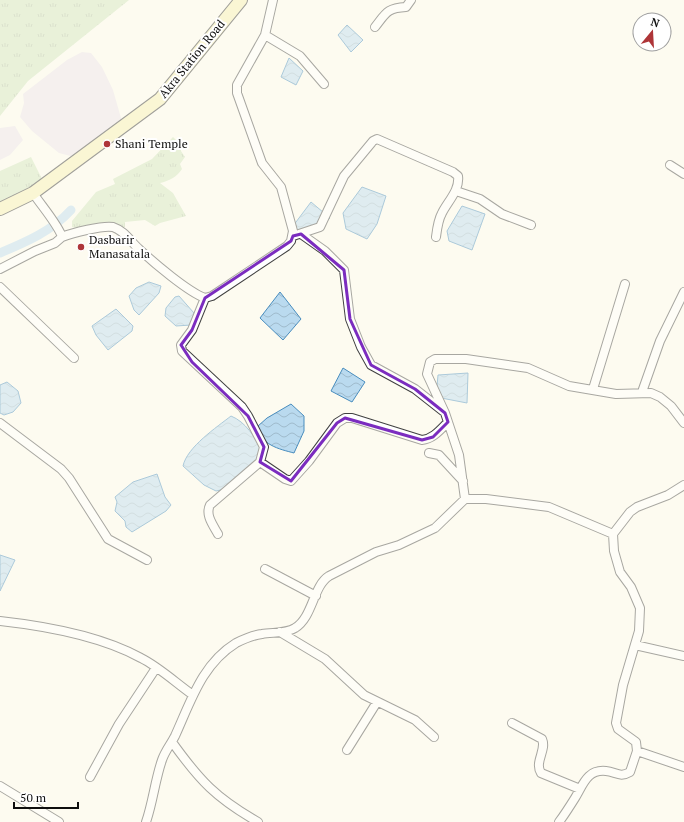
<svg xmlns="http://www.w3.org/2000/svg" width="684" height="822" font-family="'PT Serif',serif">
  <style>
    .industrial { fill: #eae3eb }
    .grass { fill: url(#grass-tufts) }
    .water { fill: url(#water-waves); stroke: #498dbe }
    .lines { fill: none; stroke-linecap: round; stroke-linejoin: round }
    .canal { stroke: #badaef; stroke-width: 9 }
    .street-casing { stroke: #414141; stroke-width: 10 }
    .secondary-casing { stroke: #303030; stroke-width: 14 }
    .street { stroke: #fff; stroke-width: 8 }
    .secondary { stroke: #f6f0b2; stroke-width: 12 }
    .marked { fill: none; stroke: #7b2cbf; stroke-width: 3; stroke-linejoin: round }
    .poi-dot { fill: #ae3538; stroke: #fff; stroke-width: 1.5 }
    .labels { text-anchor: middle; stroke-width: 4; stroke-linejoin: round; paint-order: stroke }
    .street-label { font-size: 12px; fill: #0e0e0e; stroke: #fff }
    .poi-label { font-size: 12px; fill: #0e0e0e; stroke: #fff; text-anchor: start }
  </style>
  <defs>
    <pattern id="grass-tufts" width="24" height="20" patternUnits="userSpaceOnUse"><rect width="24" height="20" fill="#d0e4bd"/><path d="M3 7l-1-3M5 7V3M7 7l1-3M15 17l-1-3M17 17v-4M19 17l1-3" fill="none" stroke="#b1c2a1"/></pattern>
    <pattern id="water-waves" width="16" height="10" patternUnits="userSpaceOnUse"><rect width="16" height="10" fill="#badaef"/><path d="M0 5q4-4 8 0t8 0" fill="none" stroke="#9fbacc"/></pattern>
  </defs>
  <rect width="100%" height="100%" fill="#fdfbf0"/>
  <!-- industrial -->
  <path class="industrial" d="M82 52 91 53 102 67 113 90 123 125 78 158 59 153 32 131 20 117 24 103 23 94 67 60Z
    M15 126 23 140 10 155 0 160V128Z"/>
  <!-- grass -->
  <path class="grass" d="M0 0H129L28 81 0 116Z
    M173 137 181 145V151L185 157 180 164 182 169C177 177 169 181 160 183L173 193 186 216 160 223 155 226 145 220 125 222V227L121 229 110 223 79 229 72 227V221L96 192 115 184 113 179 152 159Z
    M31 157 42 179 0 214V171Z"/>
  <!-- water -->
  <path class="water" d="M347 25 363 40 351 52 338 35Z
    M289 58 303 71 296 85 281 77Z
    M362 187 386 196 377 224 367 239 346 229 343 213Z
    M311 202 330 218 305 238 293 226Z
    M462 206 485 214 472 250 449 241 447 231Z
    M149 282 161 286 159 293 139 315 134 310 129 296 136 288Z
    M280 292 301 319 283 340 260 318Z
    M179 296 194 313 191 325 176 326 165 316 166 308 175 297Z
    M116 309 133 326 132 331 108 350 96 335 92 326Z
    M343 368 365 382 352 402 331 391Z
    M468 373 467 403 436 397 438 375Z
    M7 382 18 391 21 403 13 412 4 415 0 413V385Z
    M291 404 304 416V431L294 453C279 449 260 445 258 426L267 418Z
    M231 416C246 422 254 437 263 450L257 462 225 489 216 491 204 485 183 466C187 447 217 427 231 416Z
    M157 474 165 497 171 505 166 511 132 532 126 527 125 521 115 511 117 502 115 497 133 482Z
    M0 555 15 560 0 591Z"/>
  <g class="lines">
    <!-- canal -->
    <path class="canal" d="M0 253C26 242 52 231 71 210"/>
    <defs>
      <path id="street" d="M375 27C386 13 387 8 406 7L411 0
        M265 35 300 56 324 84
        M670 165 684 174
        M456 191 480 199 502 214 531 225
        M301 234 325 251 344 270 350 319 361 347 371 365 415 389 443 411
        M293 236 320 227 344 176 373 141 377 139 453 172 458 176C460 190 448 201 442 213 438 220 437 229 436 237
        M62 237C72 233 103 225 113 227 125 231 130 241 139 249 153 262 188 292 205 298L212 296 287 246 291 241 293 231 281 187 262 163 237 93V85L265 35 273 0
        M0 269 35 251 55 243 62 237C59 226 41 205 33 193
        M0 287 74 358
        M205 298 192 330 181 345 182 351 242 407 248 416 264 447 260 462 210 505C205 515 213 525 218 534
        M593 389 625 284
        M642 392 660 341 684 292
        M0 423 61 469 69 478 108 539 147 560
        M429 453 439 455 463 481
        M260 462 285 479 291 481 309 461 337 423 345 418H352L422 440C433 439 440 430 448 422
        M465 499 459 455 445 413 427 374 430 362 435 359H466L528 368 569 386 616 394 651 393 660 397 671 406 684 423
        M265 569 316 596
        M0 621C45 626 101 636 141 658 159 667 176 683 193 695
        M280 632 325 659 364 695 415 720 434 737
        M635 645 684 656
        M512 723 542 739C547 750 534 762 541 773L580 789
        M172 742C200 781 216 798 258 822
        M347 750 377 702
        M637 751 684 767
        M90 777 119 724 156 668
        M0 786 59 822
        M146 822C153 802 155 780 162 760 165 751 171 744 175 736 191 701 202 664 236 643 244 639 253 635 262 634 272 632 286 634 295 628 313 617 313 586 329 576L376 552 399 545 435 528 465 499H486L549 507 613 534
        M559 822C565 814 570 806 575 798 583 785 587 769 606 771 616 772 620 778 630 772L637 751 636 742 618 729 616 723 623 685 639 631 640 608 631 587 620 572 614 551 613 534 630 512 637 507 668 495 684 485"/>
      <path id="secondary" d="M0 209 33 193 160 99 241 0"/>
    </defs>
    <!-- street casing -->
    <use href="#street" class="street-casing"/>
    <!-- secondary casing -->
    <use href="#secondary" class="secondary-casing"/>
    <!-- street -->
    <use href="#street" class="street"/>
    <!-- secondary -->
    <use href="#secondary" class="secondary"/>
  </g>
  <!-- marked area -->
  <path d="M0 0H684V822H0ZM301 234 344 270 350 319 371 365 415 389 445 413 448 422 433 437 422 440 345 418 337 423 291 481 260 462 264 447 248 416 192 362 181 345 192 330 205 298 291 241 293 236Z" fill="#fdfbf0" fill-opacity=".55" fill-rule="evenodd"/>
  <path class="marked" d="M301 234 344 270 350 319 371 365 415 389 445 413 448 422 433 437 422 440 345 418 337 423 291 481 260 462 264 447 248 416 192 362 181 345 192 330 205 298 291 241 293 236Z"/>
  <!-- markers -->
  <g class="poi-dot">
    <circle cx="107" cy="144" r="4"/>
    <circle cx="81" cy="247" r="4"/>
  </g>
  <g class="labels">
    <!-- street labels -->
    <g class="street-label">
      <text transform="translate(192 59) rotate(-51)" y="4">Akra Station Road</text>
    </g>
    <!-- poi labels -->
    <g class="poi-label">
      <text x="115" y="148">Shani Temple</text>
      <text x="89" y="244">Dasbarir<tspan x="89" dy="14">Manasatala</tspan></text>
    </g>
  </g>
  <!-- north arrow -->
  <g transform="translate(652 32) rotate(18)"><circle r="19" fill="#ffffff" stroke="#9f9f9f"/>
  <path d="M0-3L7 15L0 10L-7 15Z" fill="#ae3538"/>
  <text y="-6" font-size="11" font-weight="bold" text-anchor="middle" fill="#0e0e0e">N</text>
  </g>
  <!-- scale -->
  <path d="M14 802v6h64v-6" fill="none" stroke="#0e0e0e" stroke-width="2"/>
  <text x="20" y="802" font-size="12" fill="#0e0e0e" stroke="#ffffff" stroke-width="3" paint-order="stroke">50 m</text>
</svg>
